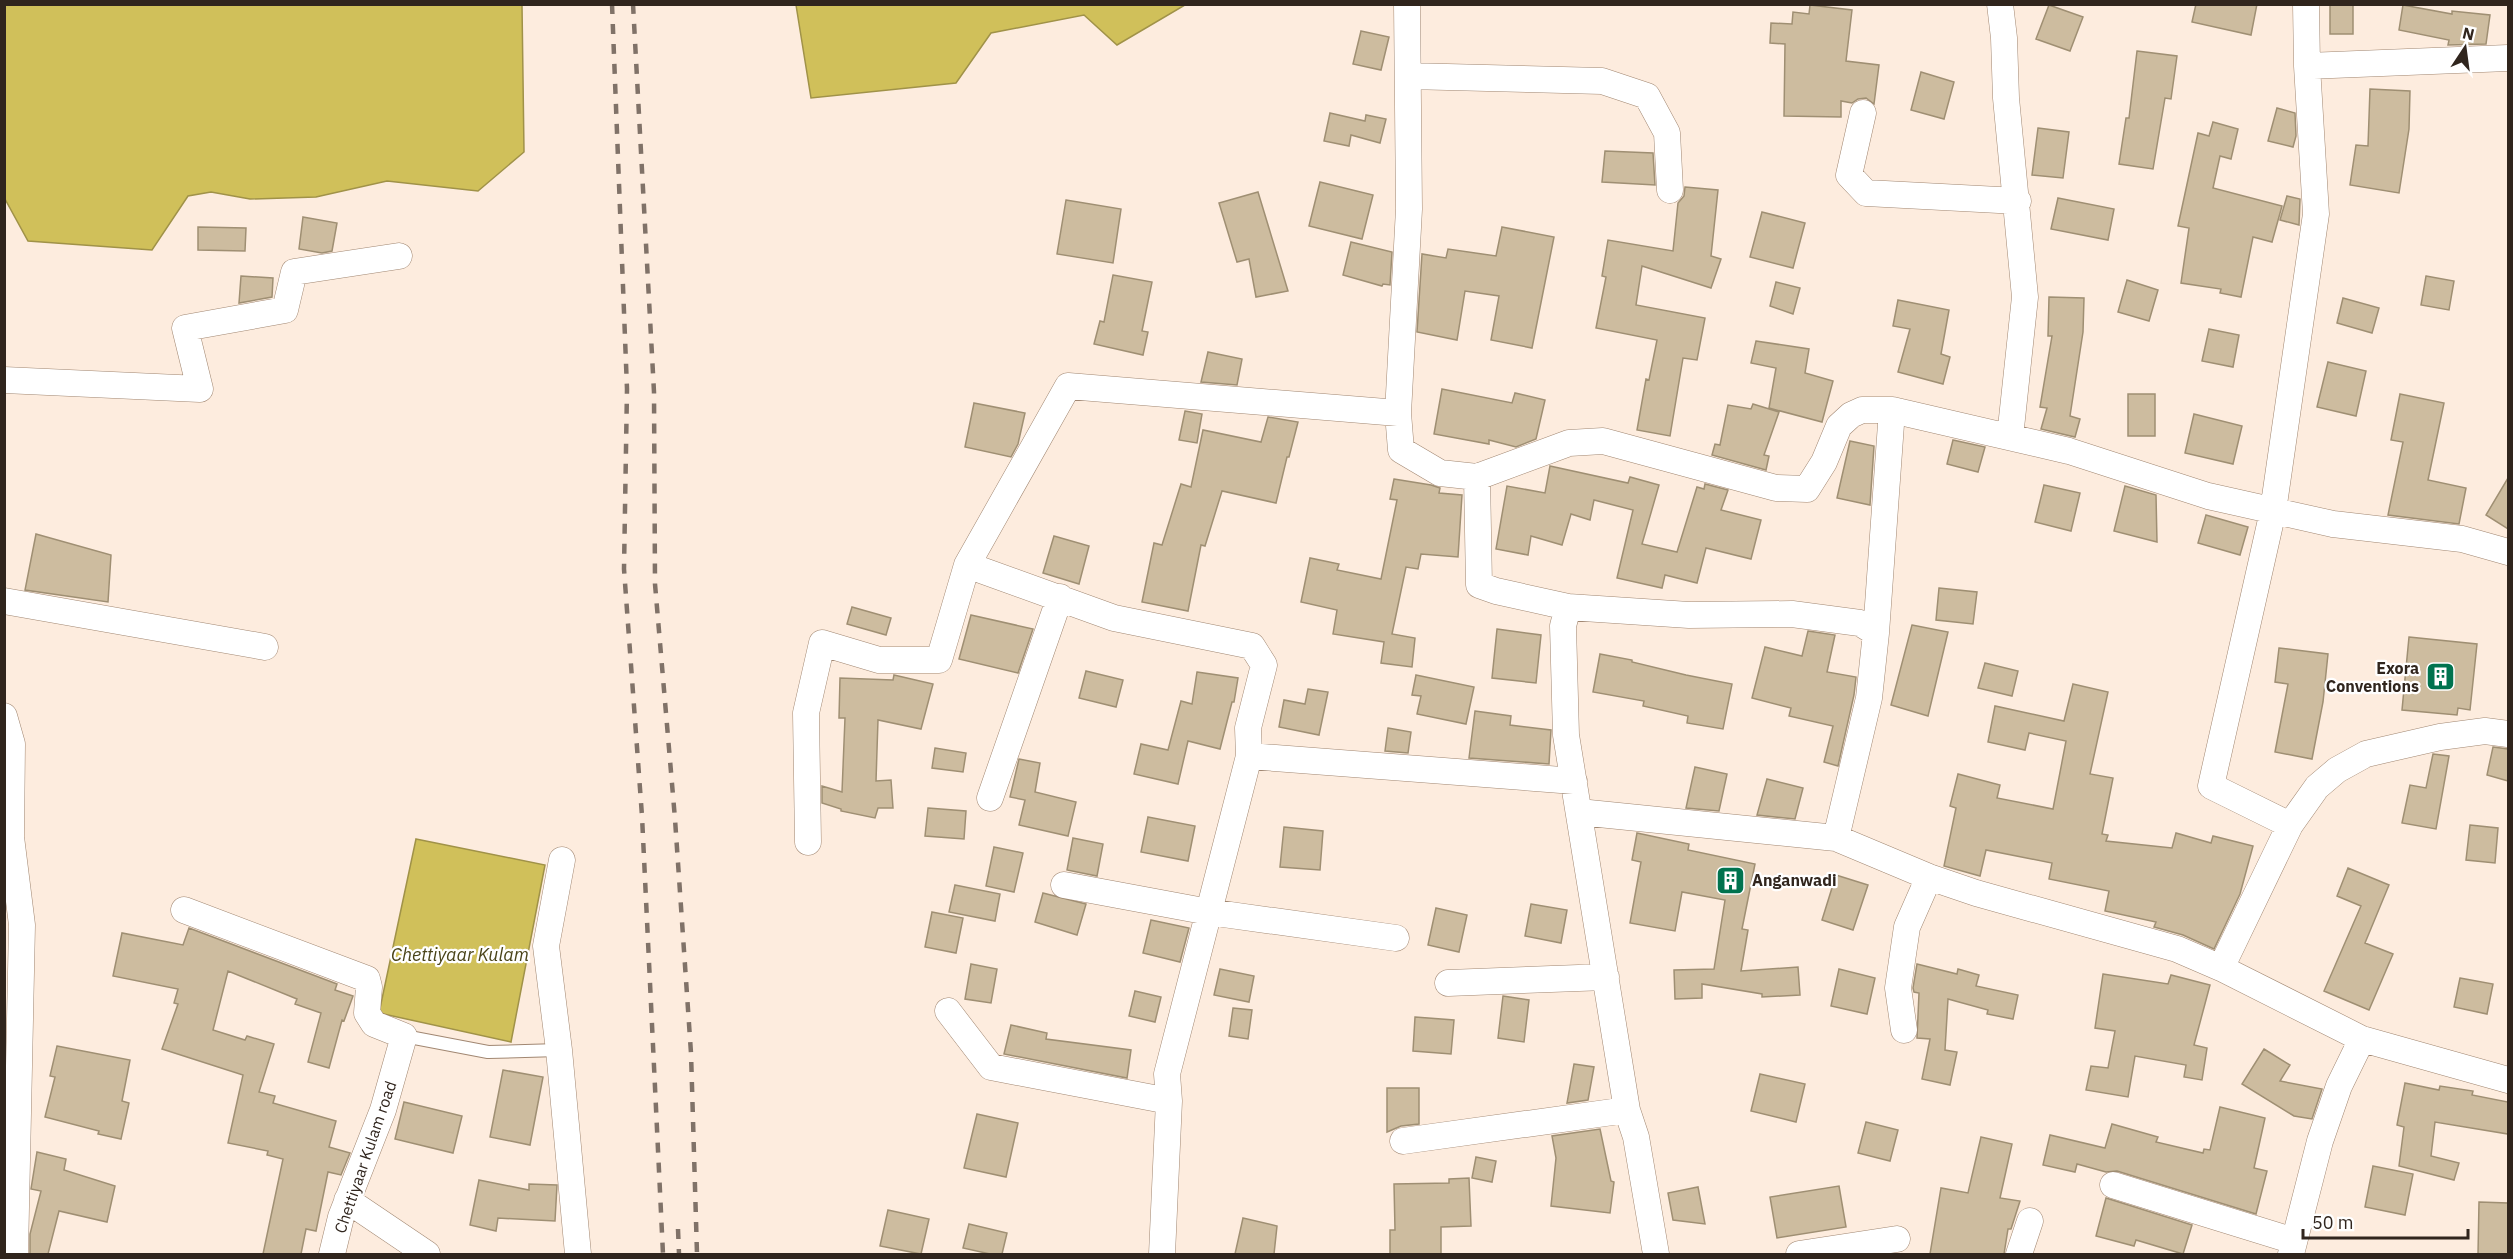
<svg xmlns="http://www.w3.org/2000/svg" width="2513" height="1259" font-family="'IBM Plex Sans',sans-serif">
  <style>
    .water { fill: #d0c05a; stroke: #a09248; stroke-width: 1.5 }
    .building { fill: #cdbc9f; stroke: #9f8f73; stroke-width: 1.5 }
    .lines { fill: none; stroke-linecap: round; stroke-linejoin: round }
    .lane-casing { stroke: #a18772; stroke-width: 14 }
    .street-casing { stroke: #a18772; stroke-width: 27 }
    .lane { stroke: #fff; stroke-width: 12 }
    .street { stroke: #fff; stroke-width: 26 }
    .rail { stroke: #807268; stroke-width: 4.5; stroke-dasharray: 10 10; stroke-linecap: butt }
    .labels { text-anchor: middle; stroke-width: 4.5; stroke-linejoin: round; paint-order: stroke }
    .poi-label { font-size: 16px; font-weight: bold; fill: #30251d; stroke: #fff; text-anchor: end }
    .street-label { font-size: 16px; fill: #30251d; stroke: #fff }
    .water-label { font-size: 18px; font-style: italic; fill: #4a4419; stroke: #fff }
  </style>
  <rect width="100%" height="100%" fill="#fdecde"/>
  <!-- water -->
  <path class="water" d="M4 5H522L524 152 478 191 387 181 316 197 250 199 211 192 188 196 152 250 28 241 5 199Z
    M796 5V4L1185 5 1117 45 1084 15 991 33 956 83 811 98Z
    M416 839 545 865 511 1042 379 1013Z"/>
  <!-- building -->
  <path class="building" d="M2196 4H2257L2251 35 2192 22Z
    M2330 4H2353V34H2330Z
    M1810 5 1852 10 1846 61 1879 65 1874 104 1866 98 1858 99 1852 103 1841 101V117L1784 116 1785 44 1770 43 1771 23 1792 24 1793 12 1809 14Z
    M2049 5 2083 17 2070 51 2036 39Z
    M2403 5 2452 14V11L2490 15 2486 44 2448 45 2449 40 2399 30Z
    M1361 31 1389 37 1381 70 1353 64Z
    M2137 51 2177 56 2171 99 2165 98 2153 169 2119 164 2126 118H2129Z
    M1921 72 1954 82 1944 119 1911 110Z
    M2370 89 2410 91 2409 129 2399 193 2350 185 2356 145 2368 146Z
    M2277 108 2295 113 2296 136 2293 147 2268 141Z
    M1330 113 1365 121 1366 115 1386 119 1380 143 1351 135 1349 146 1324 141Z
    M2213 122 2238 129 2231 159 2220 156 2213 188 2282 206 2272 242 2253 237 2241 297 2220 293 2221 289 2181 283 2189 228 2178 226 2198 133 2209 136Z
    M2038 128 2069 132 2063 178 2032 175Z
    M1605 151 1653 153 1655 185 1602 182Z
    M1320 182 1373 195 1362 239 1309 226Z
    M1685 187 1718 190 1711 256 1721 259 1711 288 1642 266 1636 305 1705 318 1697 360 1683 358 1670 436 1637 430 1646 379 1649 380 1657 340 1596 328 1606 277 1602 276 1608 240 1673 251 1678 203 1684 196Z
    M1258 192 1288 291 1256 297 1249 259 1237 262 1219 203Z
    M2287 196 2300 199 2299 225 2280 220Z
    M2058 198 2114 209 2108 240 2051 229Z
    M1066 200 1121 209 1113 263 1057 254Z
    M1762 212 1805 223 1793 268 1750 257Z
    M303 217 337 223 332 251 322 253 299 249Z
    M198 227 246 228 245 251 198 250Z
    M1502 227 1554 237 1532 348 1491 340 1499 296 1465 291 1457 340 1417 332 1422 254 1446 258 1448 249 1496 256Z
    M1351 242 1392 252 1390 285 1383 284 1382 286 1343 275Z
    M1113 275 1152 282 1142 331 1148 332 1143 355 1094 344 1100 321 1104 322Z
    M241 276 273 278 272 297 239 303Z
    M2426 276 2454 281 2449 310 2421 305Z
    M2127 280 2158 290 2149 321 2118 312Z
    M1776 282 1800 288 1793 314 1770 306Z
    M2049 297 2084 298 2083 332 2070 416 2080 419 2075 437 2041 429 2047 408 2040 407 2052 336H2048Z
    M2343 298 2379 308 2372 333 2337 323Z
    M1898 300 1949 310 1941 354 1950 357 1943 384 1898 372 1910 329 1893 326Z
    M2209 329 2239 335 2233 367 2202 361Z
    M1756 341 1809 349 1805 373 1833 381 1822 422 1769 408 1776 368 1751 363Z
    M1208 352 1242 359 1237 385 1201 382Z
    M2328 362 2366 371 2356 416 2317 407Z
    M1442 389 1512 403 1515 393 1545 400 1536 439 1516 447 1489 440V444L1434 434Z
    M2128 394H2155V436H2128Z
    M2400 394 2444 403 2428 480 2466 488 2459 524 2388 515 2403 442 2391 440Z
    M974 403 1025 413 1018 444 1011 457 965 447Z
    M1753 404 1779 412 1764 455 1769 456 1766 470 1712 455 1715 444 1720 445 1728 405 1751 409Z
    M1185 411 1202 414 1197 443 1179 440Z
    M2194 414 2242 426 2233 464 2185 453Z
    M1268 417 1298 422 1289 457H1287L1276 503 1222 491 1205 546 1201 545 1188 611 1142 602 1154 543 1162 545 1181 484 1191 487 1203 430 1261 442Z
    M1953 440 1985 447 1978 472 1947 464Z
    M1850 441 1874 446 1870 505 1837 498Z
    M1550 466 1628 483 1630 477 1659 485 1642 544 1677 552 1697 487 1704 489 1705 484 1728 490 1721 510 1761 520 1751 559 1706 548 1697 583 1665 575 1662 588 1617 578 1633 510 1594 500 1590 520 1571 514 1562 545 1531 536 1528 555 1496 549 1507 486 1545 493Z
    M2508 478V529L2486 515Z
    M1394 479 1431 485 1440 488 1439 493 1462 495 1458 557 1421 554 1418 569 1406 567 1392 634 1415 638 1412 667 1381 663 1384 642 1333 634 1337 610 1301 602 1310 558 1339 564 1337 570 1381 579 1397 500 1390 499Z
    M2044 485 2080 493 2071 531 2035 522Z
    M2125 486 2156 495 2157 542 2114 531Z
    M2206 515 2248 527 2240 555 2198 543Z
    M36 534 111 555 108 602 25 590Z
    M1054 536 1089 546 1079 584 1043 573Z
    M1939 588 1977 592 1973 624 1936 620Z
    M852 607 891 618 886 635 847 624Z
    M971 615 1033 629 1018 673 959 659Z
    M1912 625 1948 632 1928 716 1891 705Z
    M1497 629 1541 635 1536 683 1492 678Z
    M1808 631 1835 635 1827 672 1856 677 1854 695 1838 766 1824 762 1833 726 1789 716 1791 708 1752 698 1765 647 1802 656Z
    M2409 637 2477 644 2470 710 2458 708 2457 715 2402 710Z
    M2279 648 2328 654 2323 702 2312 759 2275 752 2288 684 2275 682Z
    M1600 654 1632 660V662L1686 675 1732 684 1723 729 1687 723 1688 716 1643 706 1644 701 1593 692Z
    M1985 663 2018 671 2012 696 1978 688Z
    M1086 671 1123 680 1116 707 1079 698Z
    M1197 672 1238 678 1234 702H1232L1220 749 1188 741 1178 784 1134 774 1141 744 1168 750 1181 701 1192 704Z
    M894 675 933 684 921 729 878 720 876 781 891 780 893 808H878L875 818 841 811V809L822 803V786L842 792 845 718H839L840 678 893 680Z
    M1416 675 1474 687 1466 724 1417 714 1421 696 1412 695Z
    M2073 684 2108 692 2090 774 2113 778 2102 834 2108 835 2106 841 2172 848 2176 833 2211 843 2213 836 2253 846 2240 894 2214 949 2183 935 2154 927 2156 922 2105 911 2109 891 2049 879 2052 863 1986 850 1980 876 1944 866 1956 808 1950 806 1958 774 2000 785 1997 798 2053 809 2066 741 2029 733 2025 750 1988 742 1995 706 2064 721Z
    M1308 689 1328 692 1319 735 1279 727 1284 700 1305 704Z
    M1475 711 1511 716 1510 725 1551 730 1549 764 1469 758Z
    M1388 728 1411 732 1408 753 1385 751Z
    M2493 747 2508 749V781L2487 775Z
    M935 748 966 753 963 772 932 768Z
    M2433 754 2449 756 2436 829 2402 823 2410 785 2426 788Z
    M1019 759 1040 763 1035 792 1076 802 1068 836 1019 825 1025 800 1010 797Z
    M1695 767 1727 774 1719 811 1686 808Z
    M1767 779 1803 788 1795 819 1757 815Z
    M928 808 966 811 964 839 925 836Z
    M1148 817 1195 826 1188 861 1141 852Z
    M2470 825 2498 828 2495 863 2466 860Z
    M1284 827 1323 831 1320 870 1280 867Z
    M1637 833 1689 844 1688 850 1755 864 1742 929 1748 930 1741 971 1798 967 1800 995 1762 997V994L1702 984V998L1675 999 1674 970 1714 969 1725 900 1682 892 1675 931 1630 923 1641 862 1632 860Z
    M1073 838 1103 844 1097 876 1067 870Z
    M994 847 1023 853 1014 892 986 886Z
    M2348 868 2389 885 2365 943 2393 954 2369 1010 2324 991 2361 906 2337 896Z
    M1836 875 1868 885 1853 930 1822 920Z
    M955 885 1000 894 995 921 949 912Z
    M1043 893 1086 904 1077 935 1035 922Z
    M1531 904 1567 910 1561 943 1525 936Z
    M1436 908 1467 915 1459 952 1428 945Z
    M932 912 963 918 956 953 925 947Z
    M1151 920 1189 928 1180 962 1143 953Z
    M189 928 337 984 335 990 353 996 344 1021 342 1020 329 1068 308 1062 321 1013 295 1004 297 999 228 971 213 1030 245 1040 247 1036 274 1044 259 1092 275 1096 273 1103 336 1121 329 1147 350 1153 341 1175 328 1172 316 1231 306 1229 301 1254H263L283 1159 267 1155 268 1151 228 1143 243 1075 162 1049 178 1004 174 1003 178 989 113 976 122 933 183 945Z
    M971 964 997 969 991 1003 965 999Z
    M1917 964 1957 974 1958 969 1979 975 1976 986 2018 995 2013 1019 1987 1014 1988 1010 1948 999 1945 1050 1957 1052 1950 1085 1922 1079 1930 1039 1917 1038 1919 993 1914 992 1913 988Z
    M1220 969 1254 976 1249 1002 1214 995Z
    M1839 969 1875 978 1867 1014 1831 1006Z
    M2103 974 2168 984 2171 975 2210 985 2194 1045 2207 1048 2202 1080 2184 1077 2186 1065 2135 1056 2128 1097 2086 1090 2091 1066 2108 1068 2115 1031 2095 1028Z
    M2460 978 2493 984 2487 1014 2454 1007Z
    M1135 991 1161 997 1155 1022 1129 1016Z
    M1503 996 1529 1000 1524 1042 1498 1038Z
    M1233 1008 1252 1010 1248 1039 1229 1036Z
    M1415 1017 1454 1020 1451 1054 1413 1051Z
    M1011 1025 1047 1033 1046 1039 1131 1050 1127 1078 1004 1054Z
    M57 1046 130 1060 122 1101 129 1103 121 1139 98 1134 99 1131 45 1117 55 1077 50 1076Z
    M2264 1049 2290 1065 2280 1081 2322 1089 2312 1119 2294 1116 2242 1084Z
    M1574 1064 1594 1067 1588 1100 1567 1103Z
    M503 1070 543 1077 530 1145 490 1137Z
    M1760 1074 1805 1084 1796 1122 1751 1111Z
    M2405 1083 2439 1090 2440 1086 2473 1091 2472 1095 2508 1102V1134L2435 1122 2431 1156 2459 1163 2454 1180 2399 1166 2404 1127 2397 1125Z
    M1387 1088H1419V1124L1401 1126 1387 1132Z
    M404 1102 462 1116 453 1153 395 1139Z
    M2220 1107 2265 1118 2254 1168 2267 1171 2256 1214 2117 1171 2106 1172 2077 1164 2075 1172 2043 1165 2050 1135 2105 1148 2112 1124 2158 1137 2156 1142 2203 1153 2204 1149 2210 1150Z
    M977 1114 1018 1123 1006 1177 964 1168Z
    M1866 1122 1898 1130 1890 1161 1858 1153Z
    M1600 1129 1611 1181 1614 1182 1610 1213 1551 1206 1556 1158 1552 1136Z
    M1981 1137 2012 1144 2000 1198 2020 1201 2011 1229H2008L2004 1254H1930L1941 1188 1968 1193Z
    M37 1152 66 1159 64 1170 115 1186 107 1222 59 1211 48 1254H30V1234L41 1191 31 1189Z
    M1476 1157 1496 1161 1492 1182 1472 1178Z
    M2373 1166 2413 1174 2405 1215 2365 1207Z
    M1469 1178 1471 1226 1441 1227V1254H1390V1230H1395L1394 1184 1449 1183V1179Z
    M479 1180 529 1190V1184L557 1185 555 1221 498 1218 496 1231 470 1225Z
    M1839 1186 1846 1227 1777 1238 1770 1197Z
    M1698 1187 1705 1224 1673 1220 1668 1193Z
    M2106 1198 2192 1225 2183 1254 2136 1240 2134 1246 2096 1236Z
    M2479 1202 2508 1203V1254H2478Z
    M888 1210 929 1219 921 1254 880 1246Z
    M1243 1218 1277 1226 1274 1254H1235Z
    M969 1224 1007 1233 1002 1254H990L963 1248Z"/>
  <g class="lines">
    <defs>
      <path id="lane" d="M404 1036 488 1052 559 1050"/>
      <path id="street" d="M1407 4 1409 209 1398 413 1401 450 1440 473 1477 477 1569 443 1603 441 1776 488 1807 489 1824 462 1839 426 1851 415 1862 410H1892L2069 451 2208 496 2333 524 2462 539 2508 552
        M2000 4 2004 38 2006 98 2025 297 2010 437
        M2307 66 2508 58
        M1408 76 1602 81 1647 96 1667 133 1670 190
        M1863 113 1849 175 1866 193 2018 201
        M4 380 200 389 185 328 285 310 294 272 399 256
        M1477 477 1479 585 1496 591 1568 607 1563 626 1566 735 1627 1110 1636 1137 1656 1254
        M967 565 1114 618 1252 646 1264 665 1248 728 1249 756 1574 781
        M4 601 265 647
        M1568 607 1689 615 1792 614 1860 623 1876 633 1869 698 1836 838
        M1876 633 1892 410
        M4 716 12 744 11 837 22 925 15 1254
        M990 798 1060 597
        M1579 812 1836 838 1929 877 1976 893 2177 949 2221 968 2362 1039
        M2290 825 2211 786 2273 511 2316 214 2307 66 2306 4
        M808 842 806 713 822 643 879 660H939L967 565 1068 386 1398 413
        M562 860 546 946 559 1050 578 1254
        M1064 885 1209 912 1396 938
        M184 910 367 979 369 987 367 1013 374 1024 404 1036 383 1110 341 1217 332 1254
        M2221 968 2290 825 2317 787 2337 770 2366 754 2440 737 2485 731 2508 734
        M1448 983 1606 977
        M948 1011 991 1067 1169 1101
        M1904 1030 1898 988 1907 927 1929 877
        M1403 1141 1627 1110
        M2113 1185 2294 1241
        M347 1200 427 1254
        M1162 1254 1169 1101 1167 1074 1249 756
        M1799 1254 1897 1239
        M2019 1254 2030 1221
        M2291 1254 2320 1141 2339 1086 2362 1039 2508 1080"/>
    </defs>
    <!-- lane casing -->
    <use href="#lane" class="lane-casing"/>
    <!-- street casing -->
    <use href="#street" class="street-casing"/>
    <!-- lane -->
    <use href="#lane" class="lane"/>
    <!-- street -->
    <use href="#street" class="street"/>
    <!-- rail -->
    <path class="rail" d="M612 4 627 389 624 569 642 816 663 1254
      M633 4 654 392 655 584 675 819 691 1053 697 1254
      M678 1229 679 1254"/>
  </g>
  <!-- icons -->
  <defs>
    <symbol id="building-square" viewBox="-11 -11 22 22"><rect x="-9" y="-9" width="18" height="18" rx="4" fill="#00734e" stroke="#fff"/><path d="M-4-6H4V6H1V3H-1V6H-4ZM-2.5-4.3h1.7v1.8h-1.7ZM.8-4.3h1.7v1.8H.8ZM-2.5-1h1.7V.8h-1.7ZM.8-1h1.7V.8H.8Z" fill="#fff"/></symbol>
  </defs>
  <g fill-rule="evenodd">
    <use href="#building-square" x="2424" y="660" width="33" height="33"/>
    <use href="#building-square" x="1714" y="864" width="33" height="33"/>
  </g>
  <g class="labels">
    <!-- poi labels -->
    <g class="poi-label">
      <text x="2419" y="674">Exora<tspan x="2419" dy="18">Conventions</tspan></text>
      <text x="1752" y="886" text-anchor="start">Anganwadi</text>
    </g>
    <!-- street labels -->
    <g class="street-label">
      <text transform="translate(365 1157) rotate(-71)" y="6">Chettiyaar Kulam road</text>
    </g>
    <!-- water labels -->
    <g class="water-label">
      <text x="460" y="961">Chettiyaar Kulam</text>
    </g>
  </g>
  <!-- border -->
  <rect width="2513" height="1259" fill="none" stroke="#30251d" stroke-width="12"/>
  <!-- north arrow -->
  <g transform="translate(2465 48) rotate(13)" stroke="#ffffff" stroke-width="4.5" paint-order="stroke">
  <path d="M0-4.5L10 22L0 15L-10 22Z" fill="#30251d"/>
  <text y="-9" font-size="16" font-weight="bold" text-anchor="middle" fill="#30251d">N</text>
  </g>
  <!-- scale -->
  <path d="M2303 1229v9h165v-9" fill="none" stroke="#30251d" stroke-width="3"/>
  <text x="2312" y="1229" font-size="18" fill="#30251d" stroke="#ffffff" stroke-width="4.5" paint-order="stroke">50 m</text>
</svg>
